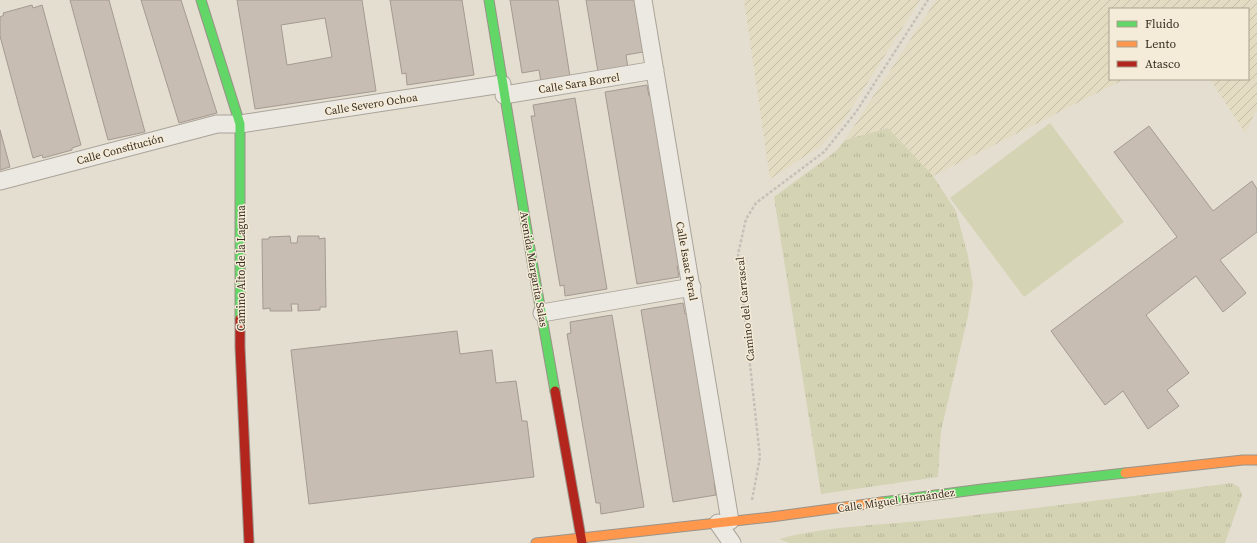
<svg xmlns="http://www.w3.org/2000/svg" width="1257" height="543" font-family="'Source Serif 4',serif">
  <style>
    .farmland { fill: url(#farmland-furrows) }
    .grass { fill: url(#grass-tufts) }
    .pitch { fill: #d4d3b4 }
    .building { fill: #c8bdb2; stroke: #a59a90; fill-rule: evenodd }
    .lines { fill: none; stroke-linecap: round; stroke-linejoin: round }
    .street-casing { stroke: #aaa399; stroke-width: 19 }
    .fast-casing { stroke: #9a9389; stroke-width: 11 }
    .slow-casing { stroke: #9a9389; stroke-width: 11 }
    .jam-casing { stroke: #9a9389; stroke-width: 11 }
    .path { stroke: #c5c1b9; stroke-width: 2.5; stroke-dasharray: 3 2; stroke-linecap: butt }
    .street { stroke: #ece9e2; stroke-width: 17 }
    .fast { stroke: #63d668; stroke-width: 9 }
    .slow { stroke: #ff974d; stroke-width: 9 }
    .jam { stroke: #b3261e; stroke-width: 9 }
    .labels { text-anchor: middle; stroke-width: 3; stroke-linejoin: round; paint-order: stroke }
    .street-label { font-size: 11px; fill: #392c21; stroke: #f4ecd8 }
  </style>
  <defs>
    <pattern id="farmland-furrows" width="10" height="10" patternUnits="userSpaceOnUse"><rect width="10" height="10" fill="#e3dcc2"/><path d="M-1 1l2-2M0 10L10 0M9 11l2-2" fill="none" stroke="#c4bda6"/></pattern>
    <pattern id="grass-tufts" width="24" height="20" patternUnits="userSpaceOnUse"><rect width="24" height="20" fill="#d4d3b4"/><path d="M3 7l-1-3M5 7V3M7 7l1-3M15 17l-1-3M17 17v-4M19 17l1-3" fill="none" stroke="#b7b59a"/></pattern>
  </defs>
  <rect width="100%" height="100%" fill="#e4ded1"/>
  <!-- farmland -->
  <path class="farmland" d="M744 0H920L844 120 821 146 770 179Z
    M936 0H1257V109L1245 133 1210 79H1248V9H1110V79H1125L933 176 888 128 845 140Z"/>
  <!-- grass -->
  <path class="grass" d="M888 128 933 176 956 211 968 256 973 284 968 316 941 431 938 477 821 494 774 197 827 158 838 149 845 140Z
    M1232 483 1239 487 1242 495 1225 543H789L779 539C831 525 888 525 941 519 1038 508 1135 496 1232 483Z"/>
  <!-- pitch -->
  <path class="pitch" d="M1050 123 1124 222 1024 297 950 198Z"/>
  <!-- building -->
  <path class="building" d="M70 0H109L145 132 108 140Z
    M141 0H181L217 113 179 123Z
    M237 0H362L376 91 255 109ZM325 18 332 57 287 65 281 25Z
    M390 0H462L474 75 407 85 406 73 402 74Z
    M510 0H558L570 77 541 82 539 70 522 73Z
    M586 0H634L643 52 626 55 628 68 598 72Z
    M32 5 33 8 42 5 81 145 72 148V150L43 158 42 155 33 158 0 36V17L4 15 3 13Z
    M647 85 649 96H653L681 265 677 266 679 277 637 284 605 92Z
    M575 98 607 289 565 296 564 285 560 286 531 116H535L533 105Z
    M1149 126 1213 211 1252 181 1257 189V232L1220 260 1246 293 1223 312 1196 276 1146 315 1189 373 1167 390 1179 406 1148 429 1123 391 1105 405 1051 331 1177 237 1114 152Z
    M0 130 10 167 0 170Z
    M290 236 291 243H297L298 236H319V239L325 238 326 307H320V310L298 311V304H291L292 311H270V308L263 309 262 239H269V237Z
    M683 303 685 314 689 313 718 483H714L716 495 673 502 641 310Z
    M612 315 644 507 601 514 600 503H596L567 334 571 333 570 322Z
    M457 331 460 354 492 350 496 383 516 381 522 421H527L534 477 309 504 291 350Z"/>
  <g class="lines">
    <defs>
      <path id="street" d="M643 0 730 521
        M504 95 655 70
        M0 181 217 124H240L502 84
        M542 313 692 287
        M718 523 732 543"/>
      <path id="fast" d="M201 0 240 124V319
        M489 0 532 261 555 391
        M882 502 982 489 1125 473"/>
      <path id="slow" d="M1125 473 1243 460H1257
        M536 543 771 517 882 502"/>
      <path id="jam" d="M240 319V347L249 543
        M555 391 582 543"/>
    </defs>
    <!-- street casing -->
    <use href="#street" class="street-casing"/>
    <!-- fast casing -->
    <use href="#fast" class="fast-casing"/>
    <!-- slow casing -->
    <use href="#slow" class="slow-casing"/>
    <!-- jam casing -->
    <use href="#jam" class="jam-casing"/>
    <!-- path -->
    <path class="path" d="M752 500 760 457 738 254 746 219 756 203 824 152 856 112 928 0"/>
    <!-- street -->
    <use href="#street" class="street"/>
    <!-- fast -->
    <use href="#fast" class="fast"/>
    <!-- slow -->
    <use href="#slow" class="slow"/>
    <!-- jam -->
    <use href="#jam" class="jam"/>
  </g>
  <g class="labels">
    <!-- street labels -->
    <g class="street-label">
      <text transform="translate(579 83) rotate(-9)" y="4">Calle Sara Borrel</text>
      <text transform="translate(371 104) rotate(-9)" y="4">Calle Severo Ochoa</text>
      <text transform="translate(120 149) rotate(-15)" y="4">Calle Constitución</text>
      <text transform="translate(687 261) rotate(80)" y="4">Calle Isaac Peral</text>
      <text transform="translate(241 268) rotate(-90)" y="4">Camino Alto de la Laguna</text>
      <text transform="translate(534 269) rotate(80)" y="4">Avenida Margarita Salas</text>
      <text transform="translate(745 309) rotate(-96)" y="4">Camino del Carrascal</text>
      <text transform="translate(896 500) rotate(-8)" y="4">Calle Miguel Hernández</text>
    </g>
  </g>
  <!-- legend -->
  <rect x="1109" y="8" width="140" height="72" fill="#f4ecd8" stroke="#a99f8f"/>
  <rect x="1117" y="21" width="20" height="6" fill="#63d668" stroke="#a99f8f"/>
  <text x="1145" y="28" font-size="12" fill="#392c21">Fluido</text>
  <rect x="1117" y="41" width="20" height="6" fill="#ff974d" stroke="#a99f8f"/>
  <text x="1145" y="48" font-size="12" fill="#392c21">Lento</text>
  <rect x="1117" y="61" width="20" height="6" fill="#b3261e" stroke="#a99f8f"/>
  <text x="1145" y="68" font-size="12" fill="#392c21">Atasco</text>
</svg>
